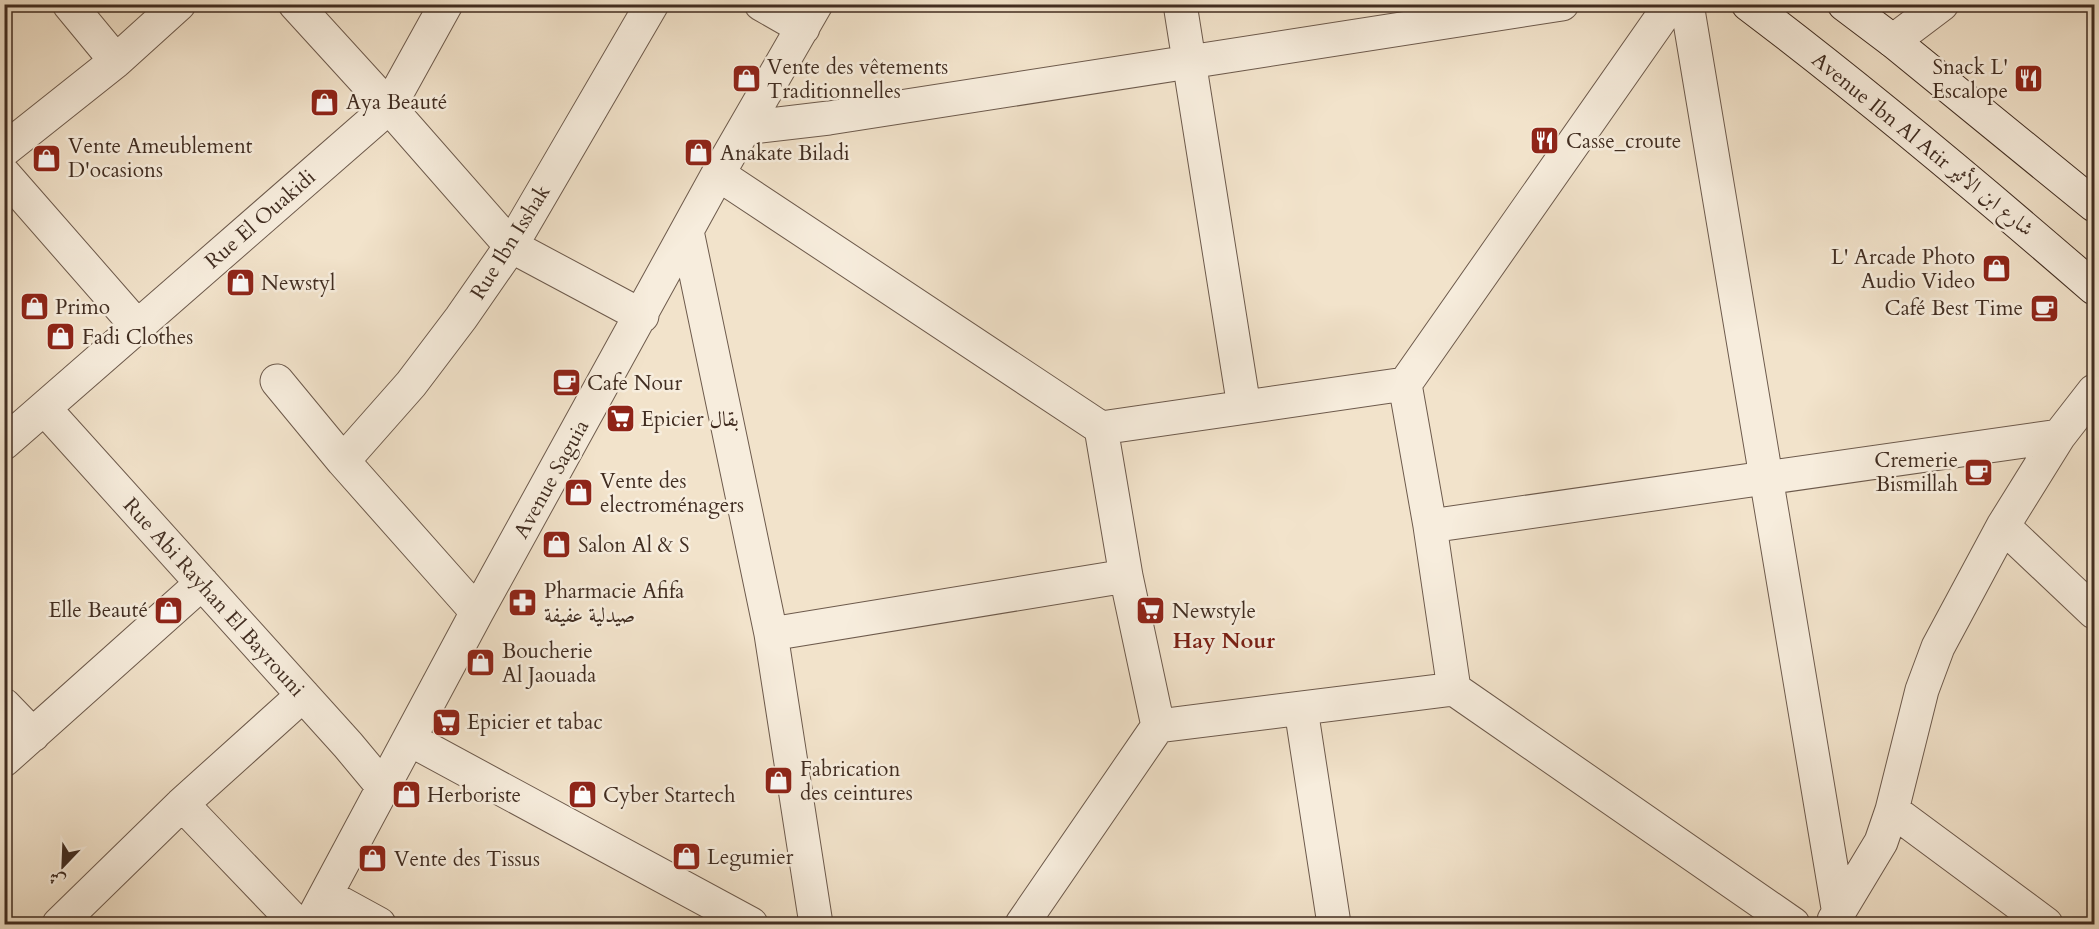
<svg xmlns="http://www.w3.org/2000/svg" width="2099" height="929" font-family="Cardo,Amiri,serif">
  <style>
    .lines { fill: none; stroke-linecap: round; stroke-linejoin: round }
    .street-casing { stroke: #6d5a4c; stroke-width: 35 }
    .secondary-casing { stroke: #412d21; stroke-width: 35 }
    .street { stroke: #f7eddd; stroke-width: 33 }
    .secondary { stroke: #f7eddd; stroke-width: 33 }
    .labels { text-anchor: middle; stroke-width: 5; stroke-linejoin: round; paint-order: stroke }
    .poi-label { font-size: 21px; fill: #412d21; stroke: #f7eddd; text-anchor: start }
    .street-label { font-size: 21px; fill: #412d21; stroke: #f7eddd }
    .neighbourhood-label { font-size: 22px; font-weight: bold; fill: #7a1f14; stroke: #f7eddd }
  </style>
  <rect width="100%" height="100%" fill="#f2e3cb"/>
  <filter id="stains"><feTurbulence type="fractalNoise" baseFrequency=".00333" numOctaves="4"/><feColorMatrix values="0 0 0 0 .2 0 0 0 0 .09 0 0 0 0 .02 0 0 0 .5 -.17"/></filter>
  <radialGradient id="worn" r=".72"><stop offset=".6" stop-color="#630" stop-opacity="0"/><stop offset="1" stop-color="#630" stop-opacity=".3"/></radialGradient>
  <g class="lines">
    <defs>
      <path id="street" d="M69 4 116 61
        M295 4 389 107 511 246 642 316
        M761 4 803 28
        M1180 4 1244 407
        M1687 4 1839 914
        M1893 41 1942 4
        M745 128 829 118 1562 4
        M4 150 116 61 179 4
        M4 174 137 326
        M718 174 1101 428 1405 384
        M687 231 771 634 816 924
        M277 381 343 461 477 612
        M44 408 348 745 383 787
        M4 443 389 107 446 4
        M343 461 411 384 461 318 511 246 652 4
        M1430 526 2059 436
        M2003 526 2094 612
        M771 634 1126 576
        M1454 689 1430 526 1405 384 1671 4
        M4 705 33 735
        M1301 709 1334 924
        M1158 726 1454 689 1793 924
        M409 739 751 924
        M4 760 202 583
        M182 804 297 924
        M1892 810 2046 924
        M326 895 379 924
        M1834 920 1881 842 1892 810 1922 690 1938 647 2003 526 2059 436 2094 391
        M59 924 182 804 303 695
        M310 924 477 612 718 174 816 4
        M1022 924 1158 726 1126 576 1101 428"/>
      <path id="secondary" d="M1748 4C1867 94 1981 190 2094 288
        M1844 4 1893 41 2094 205"/>
    </defs>
    <!-- street casing -->
    <use href="#street" class="street-casing"/>
    <!-- secondary casing -->
    <use href="#secondary" class="secondary-casing"/>
    <!-- street -->
    <use href="#street" class="street"/>
    <!-- secondary -->
    <use href="#secondary" class="secondary"/>
  </g>
  <!-- icons -->
  <defs>
    <symbol id="shop-square" viewBox="-11 -11 22 22"><rect x="-9" y="-9" width="18" height="18" rx="4" fill="#8f2418" stroke="#f7eddd"/><path d="M-5-2.5h2.3a2.7 3.5 0 0 1 5.4 0H5L5.5 6h-11ZM-1.5-2.5h3a1.5 2.3 0 0 0-3 0Z" fill="#fff"/></symbol>
    <symbol id="restaurant-square" viewBox="-11 -11 22 22"><rect x="-9" y="-9" width="18" height="18" rx="4" fill="#8f2418" stroke="#f7eddd"/><path d="M-5-6h1v4h1v-4h1v4h1v-4h1v5L-1.5 .5V6h-2V.5L-5-1ZM5-6V6H3V1.5H1.5Q1.5-4 5-6Z" fill="#fff"/></symbol>
    <symbol id="cafe-square" viewBox="-11 -11 22 22"><rect x="-9" y="-9" width="18" height="18" rx="4" fill="#8f2418" stroke="#f7eddd"/><path d="M-5.5-4.5H6V0H3Q3 3.5 0 3.5H-2.5Q-5.5 3.5-5.5 0ZM3-3.2v2h1.7v-2ZM-6 4.5H4V6H-6Z" fill="#fff"/></symbol>
    <symbol id="supermarket-square" viewBox="-11 -11 22 22"><rect x="-9" y="-9" width="18" height="18" rx="4" fill="#8f2418" stroke="#f7eddd"/><path d="M-6-5.5h2.5l.6 2H6L4.5 2H-2.5L-4.4-4H-6ZM-1.5 3.2a1.3 1.3 0 1 0 .1 0ZM3 3.2a1.3 1.3 0 1 0 .1 0Z" fill="#fff"/></symbol>
    <symbol id="pharmacy-square" viewBox="-11 -11 22 22"><rect x="-9" y="-9" width="18" height="18" rx="4" fill="#8f2418" stroke="#f7eddd"/><path d="M-2-6h4v4h4v4h-4v4h-4v-4h-4v-4h4Z" fill="#fff"/></symbol>
  </defs>
  <g fill-rule="evenodd">
    <use href="#shop-square" x="730" y="62" width="33" height="33"/>
    <use href="#restaurant-square" x="2012" y="62" width="33" height="33"/>
    <use href="#shop-square" x="308" y="86" width="33" height="33"/>
    <use href="#restaurant-square" x="1528" y="124" width="33" height="33"/>
    <use href="#shop-square" x="682" y="136" width="33" height="33"/>
    <use href="#shop-square" x="30" y="142" width="33" height="33"/>
    <use href="#shop-square" x="1980" y="252" width="33" height="33"/>
    <use href="#shop-square" x="224" y="266" width="33" height="33"/>
    <use href="#shop-square" x="18" y="290" width="33" height="33"/>
    <use href="#cafe-square" x="2028" y="292" width="33" height="33"/>
    <use href="#shop-square" x="44" y="320" width="33" height="33"/>
    <use href="#cafe-square" x="550" y="366" width="33" height="33"/>
    <use href="#supermarket-square" x="604" y="402" width="33" height="33"/>
    <use href="#cafe-square" x="1962" y="456" width="33" height="33"/>
    <use href="#shop-square" x="562" y="476" width="33" height="33"/>
    <use href="#shop-square" x="540" y="528" width="33" height="33"/>
    <use href="#pharmacy-square" x="506" y="586" width="33" height="33"/>
    <use href="#shop-square" x="152" y="594" width="33" height="33"/>
    <use href="#supermarket-square" x="1134" y="594" width="33" height="33"/>
    <use href="#shop-square" x="464" y="646" width="33" height="33"/>
    <use href="#supermarket-square" x="430" y="706" width="33" height="33"/>
    <use href="#shop-square" x="762" y="764" width="33" height="33"/>
    <use href="#shop-square" x="390" y="778" width="33" height="33"/>
    <use href="#shop-square" x="566" y="778" width="33" height="33"/>
    <use href="#shop-square" x="670" y="840" width="33" height="33"/>
    <use href="#shop-square" x="356" y="842" width="33" height="33"/>
  </g>
  <g class="labels">
    <!-- poi labels -->
    <g class="poi-label">
      <text x="767" y="74">Vente des vêtements<tspan x="767" dy="24">Traditionnelles</tspan></text>
      <text x="2008" y="74" text-anchor="end">Snack L'<tspan x="2008" dy="24">Escalope</tspan></text>
      <text x="346" y="109">Aya Beauté</text>
      <text x="1566" y="148">Casse_croute</text>
      <text x="68" y="153">Vente Ameublement<tspan x="68" dy="24">D'ocasions</tspan></text>
      <text x="720" y="160">Anakate Biladi</text>
      <text x="1975" y="264" text-anchor="end">L' Arcade Photo<tspan x="1975" dy="24">Audio Video</tspan></text>
      <text x="261" y="290">Newstyl</text>
      <text x="55" y="314">Primo</text>
      <text x="2023" y="315" text-anchor="end">Café Best Time</text>
      <text x="82" y="344">Fadi Clothes</text>
      <text x="587" y="390">Cafe Nour</text>
      <text x="641" y="426">Epicier بقال</text>
      <text x="1958" y="467" text-anchor="end">Cremerie<tspan x="1958" dy="24">Bismillah</tspan></text>
      <text x="600" y="488">Vente des<tspan x="600" dy="24">electroménagers</tspan></text>
      <text x="578" y="552">Salon Al &amp; S</text>
      <text x="544" y="598">Pharmacie Afifa<tspan x="544" dy="24">صيدلية عفيفة</tspan></text>
      <text x="148" y="617" text-anchor="end">Elle Beauté</text>
      <text x="1172" y="618">Newstyle</text>
      <text x="502" y="658">Boucherie<tspan x="502" dy="24">Al Jaouada</tspan></text>
      <text x="467" y="729">Epicier et tabac</text>
      <text x="800" y="776">Fabrication<tspan x="800" dy="24">des ceintures</tspan></text>
      <text x="427" y="802">Herboriste</text>
      <text x="603" y="802">Cyber Startech</text>
      <text x="707" y="864">Legumier</text>
      <text x="394" y="866">Vente des Tissus</text>
    </g>
    <!-- street labels -->
    <g class="street-label">
      <text transform="translate(1923 144) rotate(39)" y="7">Avenue Ibn Al Atir شارع ابن الأثير</text>
      <text transform="translate(260 219) rotate(-41)" y="7">Rue El Ouakidi</text>
      <text transform="translate(510 242) rotate(-58)" y="7">Rue Ibn Isshak</text>
      <text transform="translate(551 479) rotate(-61)" y="7">Avenue Saguia</text>
      <text transform="translate(214 597) rotate(48)" y="7">Rue Abi Rayhan El Bayrouni</text>
    </g>
    <!-- neighbourhood labels -->
    <g class="neighbourhood-label">
      <text x="1224" y="648">Hay Nour</text>
    </g>
  </g>
  <!-- margin -->
  <rect width="2099" height="929" fill="none" stroke="#f2e3cb" stroke-width="24"/>
  <rect x="6" y="6" width="2087" height="917" fill="none" stroke="#412d21" stroke-width="3"/>
  <rect x="12" y="12" width="2075" height="905" fill="none" stroke="#412d21" stroke-width="1.5"/>
  <!-- north arrow -->
  <g transform="translate(63 866) rotate(203)" stroke="#f7eddd" stroke-width="4.5" paint-order="stroke">
  <path d="M0-4.5L10 22L0 15L-10 22Z" fill="#412d21"/>
  <text y="-9" font-size="16" font-weight="bold" text-anchor="middle" fill="#412d21">ش</text>
  </g>
  <rect width="100%" height="100%" filter="url(#stains)"/>
  <rect width="100%" height="100%" fill="url(#worn)"/>
</svg>
